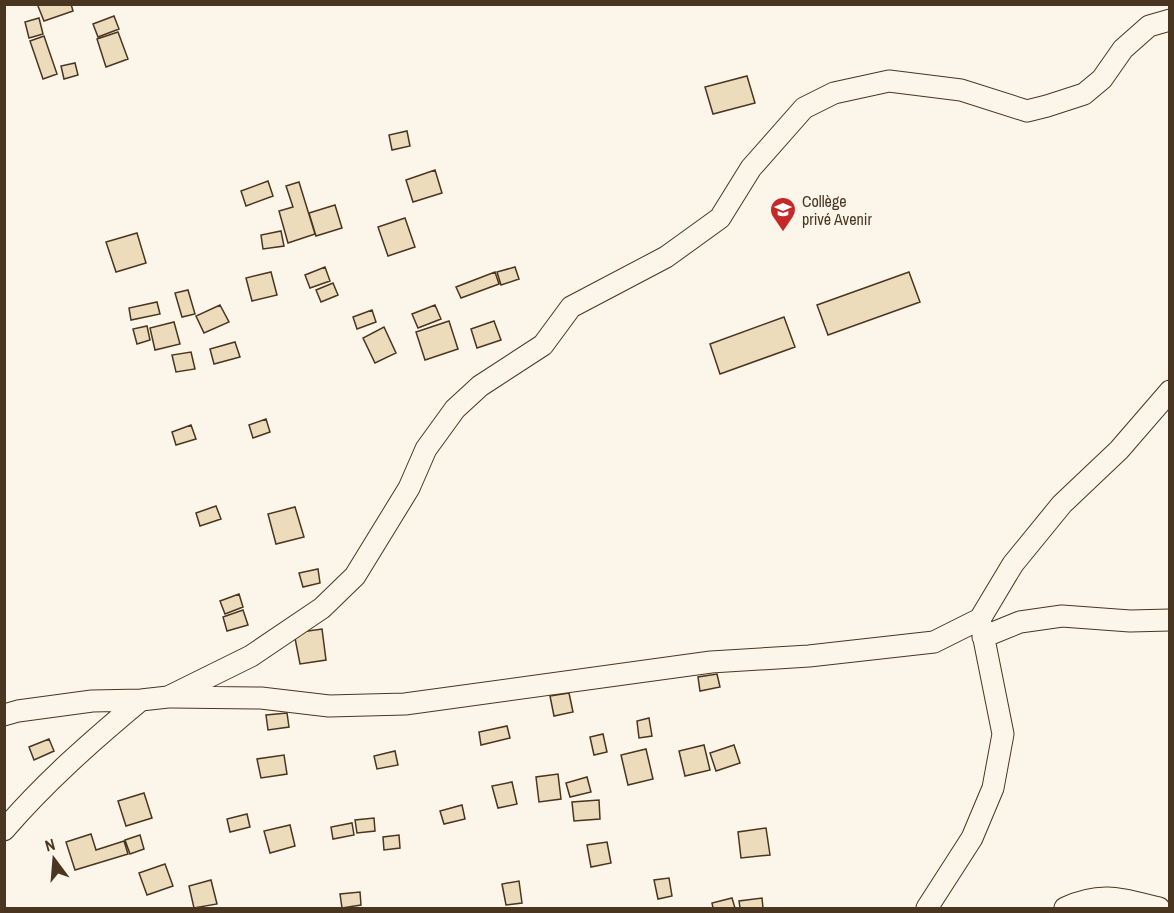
<svg xmlns="http://www.w3.org/2000/svg" width="1174" height="913" font-family="'Archivo Narrow',sans-serif">
  <style>
    .building { fill: #ecdcbc; stroke: #4a3520; stroke-width: 1.5 }
    .lines { fill: none; stroke-linecap: round; stroke-linejoin: round }
    .street-casing { stroke: #4a3520; stroke-width: 23 }
    .street { stroke: #fbf6e9; stroke-width: 21 }
    .labels { text-anchor: middle; stroke-width: 4.5; stroke-linejoin: round; paint-order: stroke }
    .poi-label { font-size: 16px; fill: #4a3520; stroke: #fbf6e9; text-anchor: start }
  </style>
  <rect width="100%" height="100%" fill="#fbf6e9"/>
  <!-- building -->
  <path class="building" d="M41 4H71L73 11 44 21 38 6Z
    M114 16 119 29 98 37 93 24Z
    M39 18 43 34 29 38 25 22Z
    M118 32 128 59 106 67 97 39Z
    M44 36 57 74 43 79 30 41Z
    M75 63 78 75 64 79 61 66Z
    M747 76 755 103 713 114 705 87Z
    M407 131 410 146 392 150 389 135Z
    M435 170 442 193 413 202 406 180Z
    M268 181 273 196 246 206 241 191Z
    M299 182 315 234 288 243 279 211 293 207 286 186Z
    M335 205 342 228 316 236 309 213Z
    M405 218 415 247 388 256 378 227Z
    M281 231 284 246 263 249 261 235Z
    M137 233 146 263 116 272 106 242Z
    M325 267 330 281 310 288 305 275Z
    M515 267 519 279 501 285 497 272Z
    M271 272 277 295 252 301 246 278Z
    M495 272 499 284 461 298 456 287Z
    M909 272 920 302 828 335 817 305Z
    M333 283 338 295 321 302 316 290Z
    M188 290 195 314 182 317 175 293Z
    M157 302 160 314 131 320 129 308Z
    M220 305 229 322 204 333 196 316Z
    M435 305 441 319 418 328 412 314Z
    M372 310 376 322 357 329 353 317Z
    M784 317 795 347 720 374 710 344Z
    M449 321 458 349 425 360 416 332Z
    M494 321 501 340 477 348 471 329Z
    M174 322 180 344 155 350 150 328Z
    M147 326 150 340 137 344 133 329Z
    M384 327 396 353 375 363 363 338Z
    M235 342 240 357 214 364 210 349Z
    M191 352 195 369 176 372 172 355Z
    M266 419 270 432 253 438 249 425Z
    M191 425 196 439 176 445 172 432Z
    M216 506 221 519 200 526 196 513Z
    M295 507 304 537 276 544 268 514Z
    M318 569 320 583 303 587 299 573Z
    M239 594 243 607 225 614 220 601Z
    M243 610 248 625 227 631 223 617Z
    M322 629 326 660 300 664 294 633Z
    M717 674 720 687 700 691 698 677Z
    M569 693 573 712 554 716 550 696Z
    M287 713 289 727 268 730 266 715Z
    M649 718 652 736 639 738 637 721Z
    M507 726 510 738 481 745 479 732Z
    M603 734 607 752 594 755 590 737Z
    M49 739 54 751 34 760 29 747Z
    M704 745 710 770 685 776 679 751Z
    M734 745 740 763 716 771 710 753Z
    M646 749 653 779 628 785 621 755Z
    M395 751 398 765 377 769 374 756Z
    M284 755 287 774 261 778 257 759Z
    M558 774 561 799 539 802 536 777Z
    M587 777 591 792 570 797 566 783Z
    M512 782 517 804 498 808 492 786Z
    M144 793 152 818 126 826 118 801Z
    M599 800 600 819 574 821 572 802Z
    M462 805 465 819 444 824 440 811Z
    M247 814 250 827 230 832 227 819Z
    M374 818 375 831 357 833 355 820Z
    M352 823 354 835 333 839 331 827Z
    M290 825 295 846 270 853 264 831Z
    M766 828 770 855 741 858 738 832Z
    M91 834 96 850 124 841 128 854 75 870 66 842Z
    M140 835 144 849 130 854 125 840Z
    M399 835 400 848 384 850 383 837Z
    M607 842 611 863 591 867 587 845Z
    M165 864 173 886 147 895 139 873Z
    M669 878 672 896 658 899 654 880Z
    M211 880 217 904 194 908 189 886Z
    M519 881 522 903 506 905 502 884Z
    M360 892 361 905 342 908 340 894Z
    M732 898 735 908H713L712 903Z
    M762 898 763 908H740L739 901Z"/>
  <g class="lines">
    <defs>
      <path id="street" d="M983 637 1020 622 1062 616 1130 621 1170 620
        M171 697 261 698 329 706 405 704 711 662 809 656 934 642 980 619
        M4 715 18 711 92 701 141 700 168 697 251 656 322 608 355 576 409 488 426 449 455 409 480 386 543 345 571 307 666 257 720 218 751 168 804 108 834 93 889 81 961 90 1027 111 1047 106 1084 94 1102 79 1123 49 1149 26 1170 20
        M4 830C45 782 93 740 141 700
        M927 908 972 838 993 788 1003 734 980 619 1013 564 1062 504 1119 450 1170 391
        M1065 908C1102 891 1122 899 1159 908"/>
    </defs>
    <!-- street casing -->
    <use href="#street" class="street-casing"/>
    <!-- street -->
    <use href="#street" class="street"/>
  </g>
  <!-- icons -->
  <defs>
    <symbol id="school-pin" viewBox="-11 -11 22 30"><path d="M0 17L-7.5 6A9.5 9.5 0 1 1 7.5 6Z" fill="#c62828" stroke="#fbf6e9"/><path d="M0-5L7-2L0 1L-7-2ZM-4 1L0 2.5L4 1V4Q0 6-4 4Z" fill="#fff"/></symbol>
  </defs>
  <g fill-rule="evenodd">
    <use href="#school-pin" x="768" y="195" width="30" height="40"/>
  </g>
  <g class="labels">
    <!-- poi labels -->
    <g class="poi-label">
      <text x="802" y="207">Collège<tspan x="802" dy="18">privé Avenir</tspan></text>
    </g>
  </g>
  <!-- border -->
  <rect width="1174" height="913" fill="none" stroke="#4a3520" stroke-width="12"/>
  <!-- north arrow -->
  <g transform="translate(54 859) rotate(344)" stroke="#fbf6e9" stroke-width="4.5" paint-order="stroke">
  <path d="M0-4.5L10 22L0 15L-10 22Z" fill="#4a3520"/>
  <text y="-9" font-size="16" font-weight="bold" text-anchor="middle" fill="#4a3520">N</text>
  </g>
</svg>
